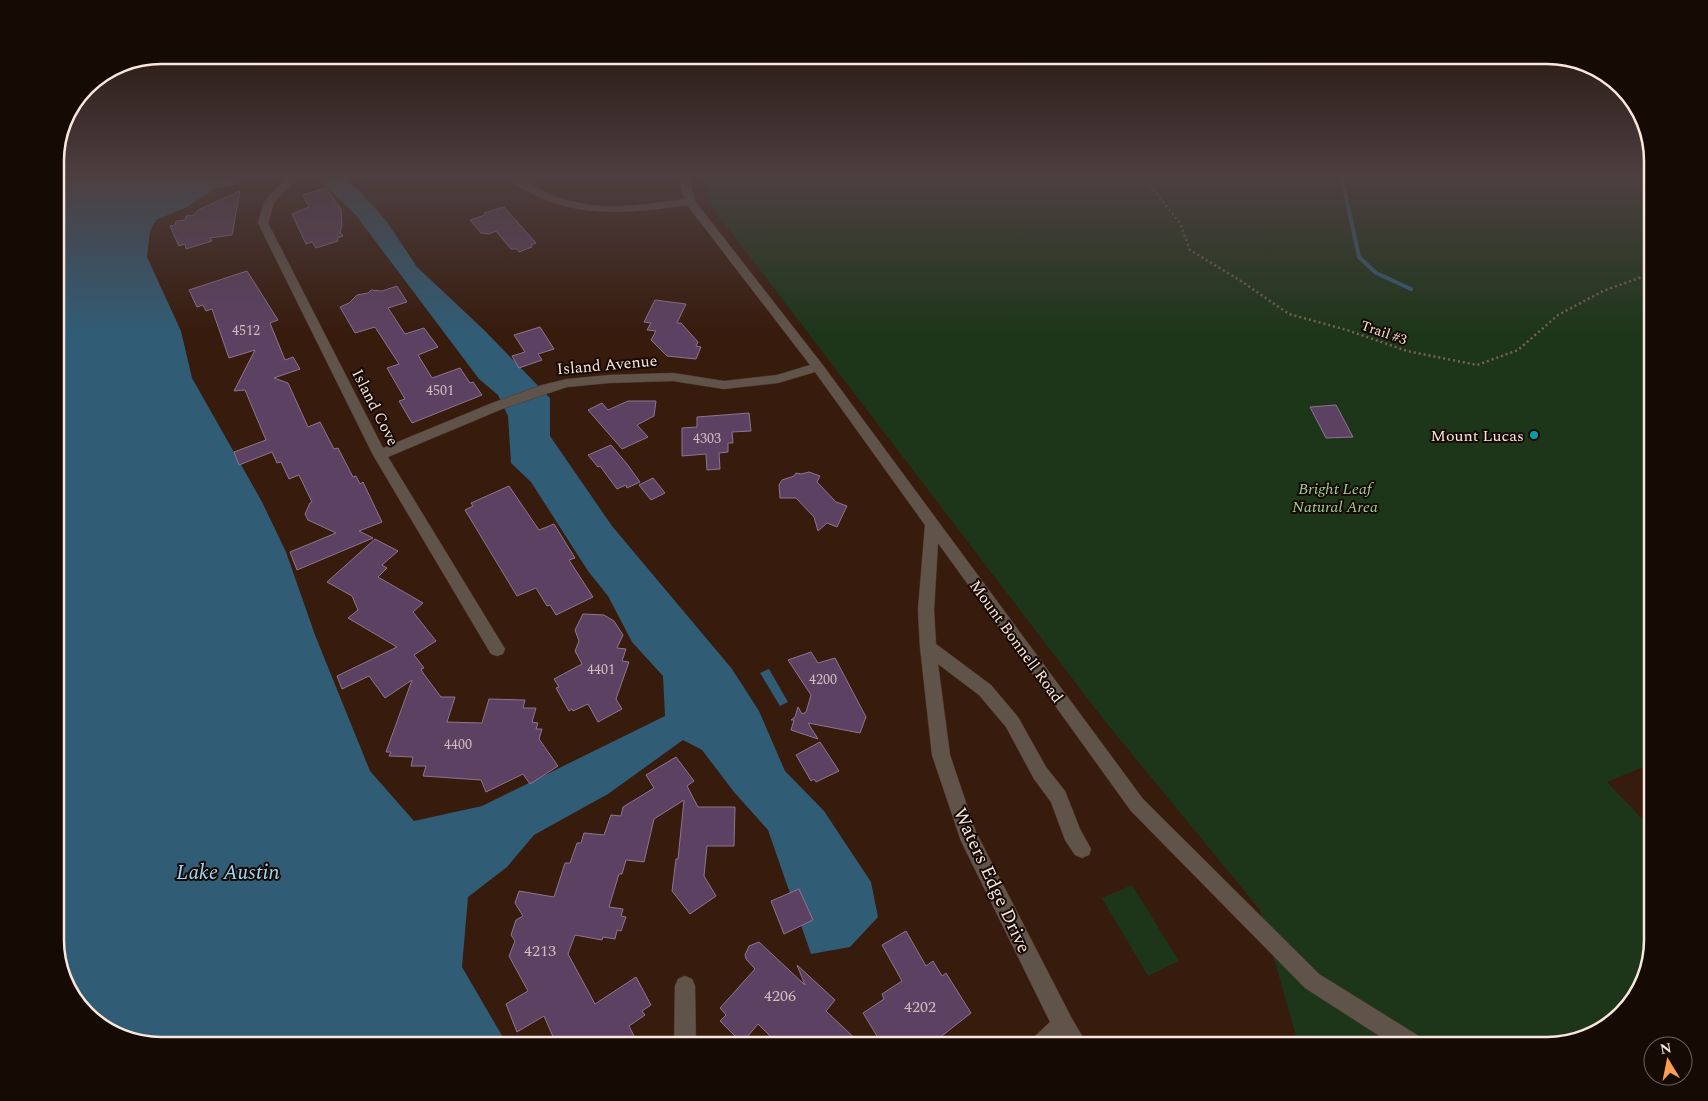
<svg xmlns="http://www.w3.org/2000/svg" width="1708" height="1101" font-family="Spectral,serif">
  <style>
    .green { fill: #1d361a }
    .water { fill: #315c75 }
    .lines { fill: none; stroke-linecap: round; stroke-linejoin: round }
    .stream { stroke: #315c75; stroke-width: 4 }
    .building { fill: #5d4162; stroke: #8d7590 }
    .minor-casing { stroke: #52372a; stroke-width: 1 }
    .path { stroke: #7a6154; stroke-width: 2.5; stroke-dasharray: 2 3; stroke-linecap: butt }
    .minor { fill: #60534a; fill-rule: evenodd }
    .culture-dot { fill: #0f9aa8; stroke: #160a05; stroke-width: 2 }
    .labels { text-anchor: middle; stroke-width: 4; stroke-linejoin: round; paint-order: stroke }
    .number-label { font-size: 14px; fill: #d3bdbe }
    .far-street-label { font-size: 14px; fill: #fae6dd; stroke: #160a05 }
    .street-label { font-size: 16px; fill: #fae6dd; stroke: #160a05 }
    .poi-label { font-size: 16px; fill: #fae6dd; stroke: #160a05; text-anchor: end }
    .park-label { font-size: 16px; font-style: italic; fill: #9ecf97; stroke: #160a05 }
    .near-number-label { font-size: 16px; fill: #d3bdbe }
    .near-street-label { font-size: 19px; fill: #fae6dd; stroke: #160a05 }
    .near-water-label { font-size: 21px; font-style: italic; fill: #9fd6f9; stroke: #160a05 }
    .rim { fill: none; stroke: #fae6dd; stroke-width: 2.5 }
  </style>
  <rect width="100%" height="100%" fill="#371b0d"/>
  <!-- green -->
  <path class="green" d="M708 178H1653V763L1607 782 1653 830V940L1635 999 1600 1032 1547 1046H1299L1260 910 1104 720 708 202Z
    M1132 885 1179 961 1148 976 1102 898Z"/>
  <!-- water -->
  <path class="water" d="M55 178H244L240 183 214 189 187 207 156 220 150 231 147 257 181 331 192 378 262 502 286 552 315 635 370 771 414 821 482 806 665 716 663 676 632 642 608 596 588 571 531 482 511 463 508 416 498 395 479 379 355 214 317 178H345L362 193 387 222 417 267 483 329 550 398V436L612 526 732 669 759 711 785 771 824 811 871 882 878 917 850 947 811 954 768 830 734 792 702 750 683 740 608 794 534 835 507 867 468 897 462 967 508 1046H161L102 1028 69 993 55 947Z
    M769 669 788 702 780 706 760 673Z"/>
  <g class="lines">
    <!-- stream -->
    <path class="stream" d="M1342 178 1359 257 1376 273 1411 289"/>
  </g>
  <!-- building -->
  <path class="building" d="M326 188 341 209 342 226 340 232 343 236 337 238 338 241 316 248 312 242 306 244 292 214 309 207 303 195Z
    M240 191 232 235 210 238 212 241 186 249 185 244 179 246 170 226 175 225 176 221 185 220 186 216 194 215 198 210Z
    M504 207 536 243 531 245 532 247 519 252 517 249H511L496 231 489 234 481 233 470 220 485 215 484 213Z
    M247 271 278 320 270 323 285 360 293 357 300 369 274 378 288 383 308 427 320 422 334 449 338 448 353 477 356 476 360 484 363 482 382 522 359 531 373 538 297 570 290 552 336 533 308 520 305 514 310 503 312 502 299 475 289 479 281 462 277 463 272 452 239 465 234 452 266 440 245 390 234 391 255 350 229 358 212 309 206 311 203 305 197 307 189 290Z
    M397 286 407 302 388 308 405 334 424 328 438 347 418 355 432 378 460 368 470 383 473 382 482 395 412 423 399 401 405 399 387 368 399 364 375 327 355 333 340 307 349 303 357 295 368 293 371 290 382 291Z
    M655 300 686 304 677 323H681L698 342 696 346 701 347 696 359 667 356 651 340 656 331 647 330 651 323 644 322Z
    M540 327 554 349 538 354 542 360 519 368 512 356 525 352 514 335Z
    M628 401H656L654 416 637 425 648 437 622 449 588 410 602 403 608 410Z
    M1336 405 1353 437 1326 438 1310 407Z
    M749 413 751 431 732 432 733 443H728V452L719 453 720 469 707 470 706 454 682 456V428L697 427V417Z
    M611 445 627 464 640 482 627 488 626 485 617 489 600 466 598 467 588 455Z
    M809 472 820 476 817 482 836 502 847 506 837 527 827 523 818 531 814 517 796 498H780L779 485 782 480 794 476 796 473 801 474Z
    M653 478 665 493 651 500 639 485Z
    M509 486 539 530 554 524 575 558 569 560 593 597 556 615 550 605 547 606 536 588 517 596 465 510 473 506 471 503Z
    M375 539 398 551 382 565 387 568 378 577 423 603 413 612 436 641 414 655 424 668 421 669 423 673 441 697H455L447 722 482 723 489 699 525 700 523 708H536L532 722 538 723 536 729H542L539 739 558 766 530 784 523 774 486 792 481 780 423 776 426 766H411L413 757 389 756 391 752H386L412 680 385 698 369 676 342 689 337 676 397 647 348 618 358 610 352 596 327 582Z
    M583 614 604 615 614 621 623 635 617 648 626 649 622 661 629 662 616 699 622 709 598 722 588 704 573 711 572 709 569 711 556 688 559 687 554 679 582 664 575 651 579 641 575 630Z
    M811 652 818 663 835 658 866 717 860 733 808 723 818 739 791 730 794 720H791L795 717 798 707 802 714 806 712 811 695 788 660Z
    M820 742 839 771 816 782 814 779 811 781 796 755Z
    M676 757 694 781 687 786 698 807H735L734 846H707L704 876 716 896 690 914 672 891 676 859H678L684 800 654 819 644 862 626 860 622 874H619L609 907 623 909 621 916 626 917 621 931 617 930 615 939 603 937 602 940 575 935 568 954 595 1004 636 977 651 1005 642 1011 645 1015 629 1026 639 1046H557L544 1016 517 1032 506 1004 528 991 509 956 515 941 511 935 516 920 523 916 515 903 519 891 554 897 565 863H570L577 843H581L584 833 604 835 611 815 621 816 623 807 654 788 646 775Z
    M799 889 813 920 784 934 771 901Z
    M906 931 926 966 933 961 942 976 946 973 971 1013 929 1046H883L863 1013 884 999 882 994 902 981 882 945Z
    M759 942 805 985 797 965 835 1000 826 1011 863 1046H780L758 1024 742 1043 720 1021 726 1015 720 1008 755 969 746 959 745 955 749 946Z"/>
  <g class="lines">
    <defs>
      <path id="minor" d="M286 178H297L274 203 268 223 383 448 492 403 542 385 567 379 609 375 673 373 724 381 777 375 810 365 687 205C633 213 579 219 529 192 522 188 512 184 506 178 528 178 545 195 566 200 605 211 645 205 684 199L679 178H689L695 201 822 364 1143 799 1319 974 1422 1038 1425 1046H1395L1305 988 1131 811 938 543 934 610 936 644 991 685 1018 717 1046 767 1065 791 1080 829 1091 849 1089 855 1082 858 1075 855 1065 840 1051 802 1034 779 1006 727 979 695 938 664 950 755 976 832 1071 1017 1088 1046H1064L1061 1041 1057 1046H1030L1033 1038 1050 1022 961 841 932 755 920 647 918 610 925 525 815 372 778 383 724 389 673 381 609 383 567 387 502 409 388 457 505 649 503 654 497 656 491 654 373 455 258 223 264 202Z
        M685 976 692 979 695 986 696 1046H674L675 986 678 979Z"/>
    </defs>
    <!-- minor casing -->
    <use href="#minor" class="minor-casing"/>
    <!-- path -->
    <path class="path" d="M1144 178 1180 223 1190 250 1241 281 1289 314 1347 330 1407 351 1477 365 1518 350 1558 315 1603 291 1653 273"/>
    <!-- minor -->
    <use href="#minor" class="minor"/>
  </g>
  <!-- sky -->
  <linearGradient id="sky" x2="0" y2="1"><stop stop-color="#1e0f07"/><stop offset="0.53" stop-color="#4d3f40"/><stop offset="1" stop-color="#4d3f40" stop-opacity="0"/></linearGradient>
  <rect width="1708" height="333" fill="url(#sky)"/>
  <!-- markers -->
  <circle class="culture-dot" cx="1534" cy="435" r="5"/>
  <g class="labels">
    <!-- number labels -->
    <g class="number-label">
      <text x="246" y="335">4512</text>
      <text x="440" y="395">4501</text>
      <text x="707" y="443">4303</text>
      <text x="601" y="674">4401</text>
      <text x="823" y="684">4200</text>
      <text x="458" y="749">4400</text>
    </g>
    <!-- far-street labels -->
    <g class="far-street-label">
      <text transform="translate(1384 332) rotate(19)" y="5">Trail #3</text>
    </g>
    <!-- street labels -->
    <g class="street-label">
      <text transform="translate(607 364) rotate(-5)" y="6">Island Avenue</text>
      <text transform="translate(376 407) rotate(63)" y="6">Island Cove</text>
      <text transform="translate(1017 641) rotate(54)" y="6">Mount Bonnell Road</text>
    </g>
    <!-- poi labels -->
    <g class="poi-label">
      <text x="1524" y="441">Mount Lucas</text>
    </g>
    <!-- park labels -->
    <g class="park-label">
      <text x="1335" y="494">Bright Leaf<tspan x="1335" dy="18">Natural Area</tspan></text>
    </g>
    <!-- near-number labels -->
    <g class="near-number-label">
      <text x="540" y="956">4213</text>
      <text x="780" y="1001">4206</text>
      <text x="920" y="1012">4202</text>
    </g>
    <!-- near-street labels -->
    <g class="near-street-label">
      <text transform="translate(993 880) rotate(65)" y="7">Waters Edge Drive</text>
    </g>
    <!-- near-water labels -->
    <g class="near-water-label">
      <text x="228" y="879">Lake Austin</text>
    </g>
  </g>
  <!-- crop -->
  <path d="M0 0H1708V1101H0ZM161 64H1547A97 97 0 0 1 1644 161V940A97 97 0 0 1 1547 1037H161A97 97 0 0 1 64 940V161A97 97 0 0 1 161 64Z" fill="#160a05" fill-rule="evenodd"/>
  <path class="rim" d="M161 64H1547A97 97 0 0 1 1644 161V940A97 97 0 0 1 1547 1037H161A97 97 0 0 1 64 940V161A97 97 0 0 1 161 64Z"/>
  <!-- north arrow -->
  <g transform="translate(1668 1061) rotate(350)"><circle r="24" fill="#160a05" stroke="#71625b"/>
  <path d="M0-4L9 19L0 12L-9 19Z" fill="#f99f4d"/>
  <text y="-8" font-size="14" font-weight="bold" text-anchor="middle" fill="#fae6dd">N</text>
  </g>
</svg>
